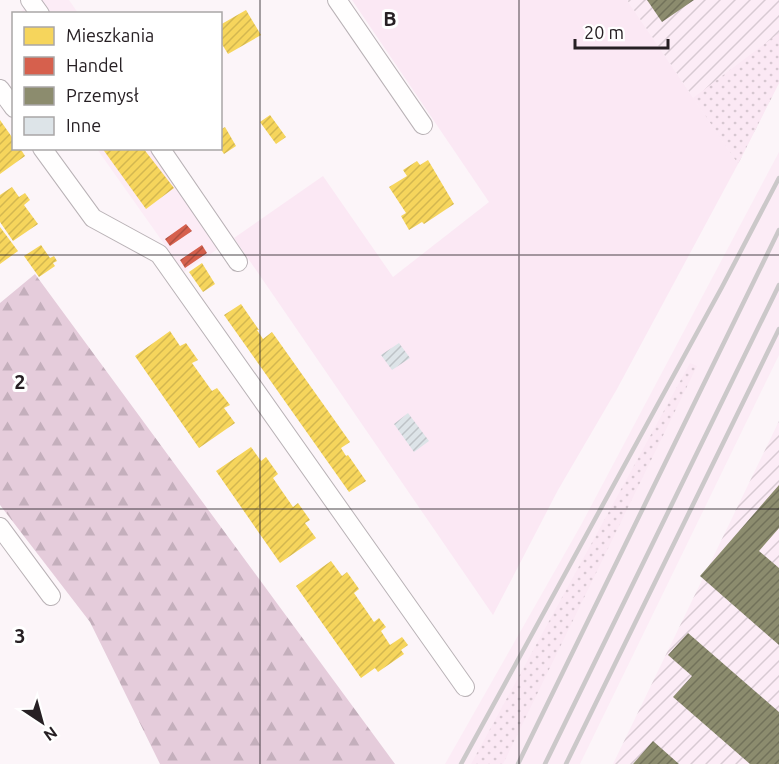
<svg xmlns="http://www.w3.org/2000/svg" width="779" height="764" font-family="Ubuntu,sans-serif">
  <style>
    .built { fill: #fcecf6 }
    .industrial { fill: url(#industrial-furrows) }
    .grass { fill: url(#grass-dots) }
    .forest { fill: url(#forest-firs) }
    .garden { fill: #fbe8f4 }
    .homes { fill: url(#homes-hatch) }
    .shops { fill: url(#shops-hatch) }
    .industry { fill: url(#industry-hatch) }
    .building { fill: url(#building-hatch) }
    .lines { fill: none; stroke-linecap: round; stroke-linejoin: round }
    .service-casing { stroke: #b9b2b6; stroke-width: 20 }
    .service { stroke: #fffefe; stroke-width: 18 }
    .rail { stroke: #cbc8c9; stroke-width: 4.5 }
    .grid { fill: none; stroke: #272024; stroke-width: 1.5; stroke-opacity: 0.55 }
    .grid-label { font-size: 20px; text-anchor: middle; font-weight: bold; fill: #272024; stroke: #fff; stroke-width: 6; stroke-linejoin: round; paint-order: stroke }
  </style>
  <defs>
    <pattern id="industrial-furrows" width="10" height="10" patternUnits="userSpaceOnUse" patternTransform="scale(1.5)"><rect width="10" height="10" fill="#fcecf6"/><path d="M-1 1l2-2M0 10L10 0M9 11l2-2" fill="none" stroke="#d8cad3"/></pattern>
    <pattern id="grass-dots" width="8" height="8" patternUnits="userSpaceOnUse" patternTransform="scale(1.5)"><rect width="8" height="8" fill="#fbe8f4"/><path d="M2 2h.1M6 6h.1" fill="none" stroke="#d7c7d1" stroke-width="1.8" stroke-linecap="round"/></pattern>
    <pattern id="forest-firs" width="22" height="20" patternUnits="userSpaceOnUse" patternTransform="scale(1.5)"><rect width="22" height="20" fill="#e5ccdb"/><path d="M5 1l3.5 6h-7zM16 11l3.5 6h-7z" fill="#c4afbc"/></pattern>
    <pattern id="homes-hatch" width="6" height="6" patternUnits="userSpaceOnUse" patternTransform="scale(1.5)"><rect width="6" height="6" fill="#f6d55c"/><path d="M-1 1l2-2M0 6l6-6M5 7l2-2" fill="none" stroke="#d3b750"/></pattern>
    <pattern id="shops-hatch" width="6" height="6" patternUnits="userSpaceOnUse" patternTransform="scale(1.5)"><rect width="6" height="6" fill="#d6604d"/><path d="M-1 1l2-2M0 6l6-6M5 7l2-2" fill="none" stroke="#ae4f40"/></pattern>
    <pattern id="industry-hatch" width="6" height="6" patternUnits="userSpaceOnUse" patternTransform="scale(1.5)"><rect width="6" height="6" fill="#8c8c6e"/><path d="M-1 1l2-2M0 6l6-6M5 7l2-2" fill="none" stroke="#72725a"/></pattern>
    <pattern id="building-hatch" width="6" height="6" patternUnits="userSpaceOnUse" patternTransform="scale(1.5)"><rect width="6" height="6" fill="#dde4e8"/><path d="M-1 1l2-2M0 6l6-6M5 7l2-2" fill="none" stroke="#bec3c7"/></pattern>
  </defs>
  <rect width="100%" height="100%" fill="#fcf5f9"/>
  <!-- built -->
  <path class="built" d="M35 0H69L78 13 18 14Z
    M97 149H172L234 238 184 272Z
    M779 152V355L580 764H445L581 525Z"/>
  <!-- industrial -->
  <path class="industrial" d="M627 0H779V83L738 164Z
    M779 421V764H613Z"/>
  <!-- grass -->
  <path class="grass" d="M779 33V83L738 164 693 98Z
    M690 363 697 366 503 764H471Z"/>
  <!-- forest -->
  <path class="forest" d="M35 274 395 764H160L90 622 0 505V303Z"/>
  <!-- garden -->
  <path class="garden" d="M352 0H627L738 164 617 389 558 490 493 615 234 238 323 176 393 277 489 202Z"/>
  <!-- homes -->
  <path class="homes" d="M246 10 261 35 228 54 220 41V25Z
    M270 115 286 137 276 144 260 122Z
    M0 120 14 140V148H20L25 156 0 174Z
    M225 127 236 146 224 154 220 148V130Z
    M102 148H143L174 188 146 209Z
    M428 160 454 204 424 224 422 222 409 230 401 216 406 213 389 187 407 176 403 170 417 161 420 165Z
    M12 187 19 197 25 193 30 200 24 205 38 224 13 241 0 222V195Z
    M0 227 18 251 0 264Z
    M41 245 50 258 54 256 57 261 53 263 55 266 39 277 24 256Z
    M202 263 215 284 203 292 189 272Z
    M241 304 259 330H257L263 339 272 332 350 442 341 448 346 456 348 455 366 481 349 492 224 315Z
    M170 331 180 346 186 343 198 360 192 363 212 391 217 388 230 405 224 408 235 423 199 448 135 356Z
    M251 447 261 461 266 457 278 474 273 478 293 507 298 503 310 520 305 523 316 538 280 563 216 471Z
    M331 561 342 576 347 572 359 589 354 593 374 622 379 618 386 627 381 631 390 645 402 637 408 645 401 650 404 654 378 672 375 668 361 678 296 586Z"/>
  <!-- shops -->
  <path class="shops" d="M186 224 192 231 170 246 165 239Z
    M202 245 207 253 185 268 180 260Z"/>
  <!-- industry -->
  <path class="industry" d="M647 0H694L662 22Z
    M779 485V528L759 551 779 568V645L700 576Z
    M688 633 779 712V764H750L673 697 692 676 668 655Z
    M653 741 679 764H633Z"/>
  <!-- building -->
  <path class="building" d="M399 343 410 358 392 370 381 355Z
    M408 413 429 441 414 452 394 424Z"/>
  <g class="lines">
    <defs>
      <path id="service" d="M30 0 40 14
        M337 0 423 125
        M0 89 14 108
        M42 148 93 218 159 254 465 687
        M160 148 238 262
        M0 527 51 596"/>
    </defs>
    <!-- service casing -->
    <use href="#service" class="service-casing"/>
    <!-- service -->
    <use href="#service" class="service"/>
    <!-- rail -->
    <path class="rail" d="M461 764 722 287 779 178
      M518 764 779 230
      M545 764 779 285
      M566 764 779 329"/>
  </g>
  <!-- grid -->
  <path class="grid" d="M260 0V764M519 0V764M0 255H779M0 509H779"/>
  <g class="grid-label">
    <text x="390" y="26">B</text>
    <text x="20" y="389">2</text>
    <text x="20" y="643">3</text>
  </g>
  <!-- legend -->
  <rect x="12" y="12" width="210" height="138" fill="#ffffff" stroke="#a9a6a7" stroke-width="1.5"/>
  <rect x="24" y="27" width="30" height="18" fill="#f6d55c" stroke="#a9a6a7" stroke-width="1.5"/>
  <text x="66" y="42" font-size="18" fill="#272024">Mieszkania</text>
  <rect x="24" y="57" width="30" height="18" fill="#d6604d" stroke="#a9a6a7" stroke-width="1.5"/>
  <text x="66" y="72" font-size="18" fill="#272024">Handel</text>
  <rect x="24" y="87" width="30" height="18" fill="#8c8c6e" stroke="#a9a6a7" stroke-width="1.5"/>
  <text x="66" y="102" font-size="18" fill="#272024">Przemysł</text>
  <rect x="24" y="117" width="30" height="18" fill="#dde4e8" stroke="#a9a6a7" stroke-width="1.5"/>
  <text x="66" y="132" font-size="18" fill="#272024">Inne</text>
  <!-- north arrow -->
  <g transform="translate(42 722) rotate(144)" stroke="#ffffff" stroke-width="4.5" paint-order="stroke">
  <path d="M0-4.5L10 22L0 15L-10 22Z" fill="#272024"/>
  <text y="-9" font-size="16" font-weight="bold" text-anchor="middle" fill="#272024">N</text>
  </g>
  <!-- scale -->
  <path d="M575 39v9h93v-9" fill="none" stroke="#272024" stroke-width="3"/>
  <text x="584" y="39" font-size="18" fill="#272024" stroke="#ffffff" stroke-width="4.5" paint-order="stroke">20 m</text>
</svg>
